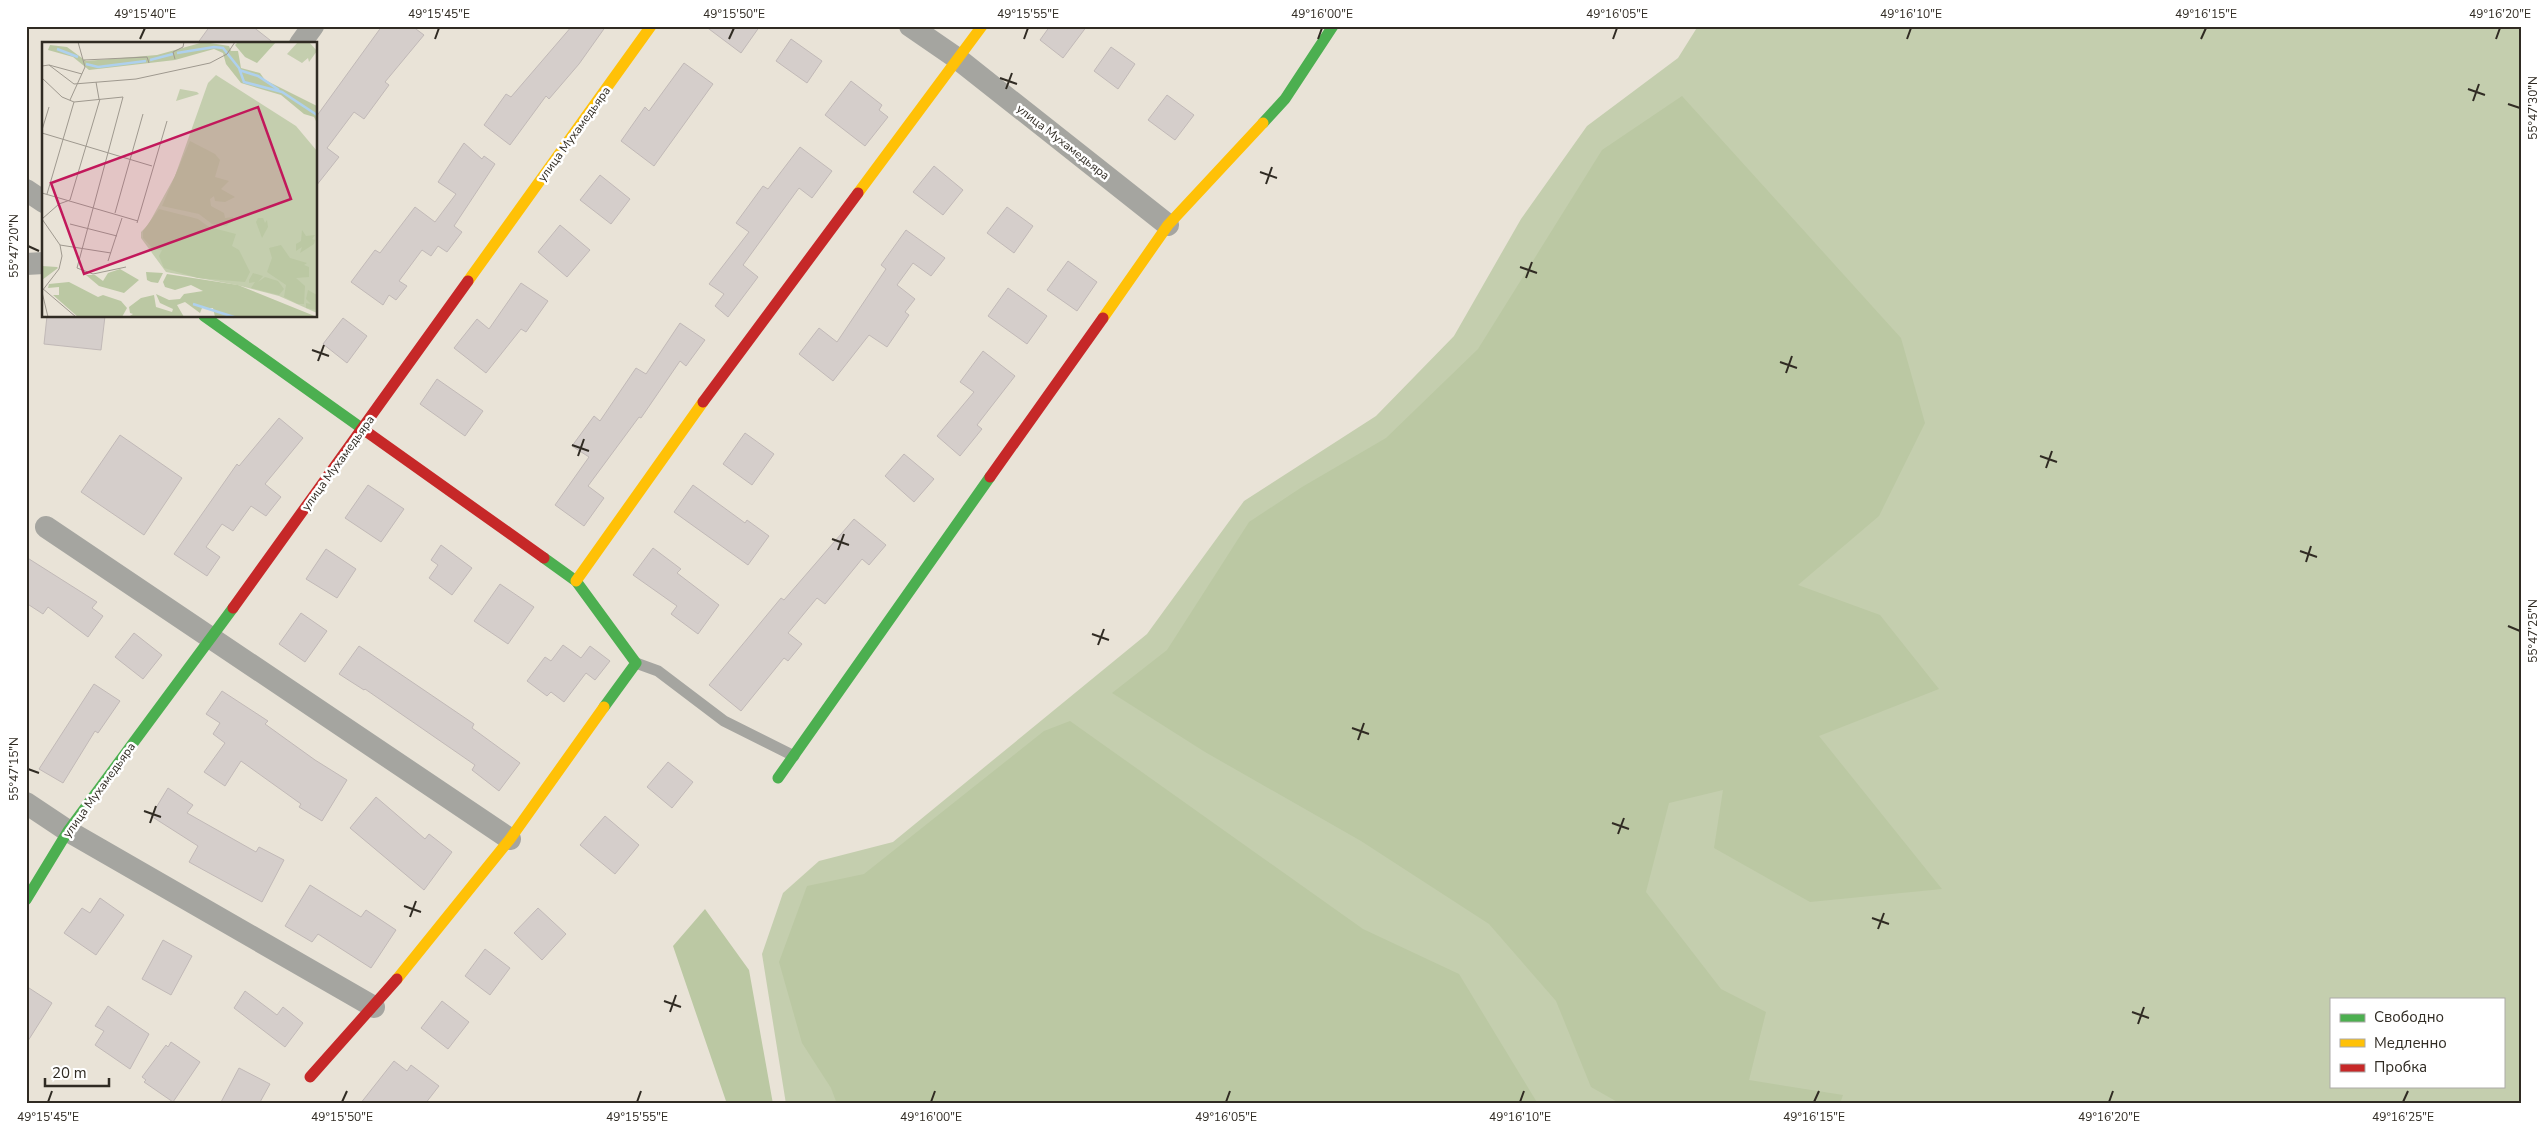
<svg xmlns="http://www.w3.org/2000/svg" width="2547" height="1130" font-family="'Nunito Sans',sans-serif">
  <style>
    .green { fill: #c4ceae; fill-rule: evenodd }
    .forest { fill: #bbc8a3 }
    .building { fill: #d5cecb; stroke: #c1b9b7 }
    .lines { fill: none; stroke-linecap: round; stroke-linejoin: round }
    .lane { stroke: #a5a5a0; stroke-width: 11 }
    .street { stroke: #a5a5a0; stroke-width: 22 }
    .fast { stroke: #4caf50; stroke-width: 11 }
    .slow { stroke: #ffc107; stroke-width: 11 }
    .jam { stroke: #c62828; stroke-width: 11 }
    .ticks { fill: none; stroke: #302b23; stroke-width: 2 }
    .labels { text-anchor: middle; stroke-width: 5; stroke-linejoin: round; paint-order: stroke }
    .street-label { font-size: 12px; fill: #302b23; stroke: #fff }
    .inset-river { fill: none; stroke: #aed0ed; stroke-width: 2.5 }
    .inset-road { fill: none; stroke: #9f998f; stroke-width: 1 }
    .view { fill: #c2185b; fill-opacity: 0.15; stroke: #c2185b; stroke-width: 2.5 }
    .inset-edge { fill: none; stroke: #302b23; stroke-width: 2.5 }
    .neatline { fill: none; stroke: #302b23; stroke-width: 2 }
    .ticks-label { font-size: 12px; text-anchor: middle; fill: #302b23 }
  </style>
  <rect width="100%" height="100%" fill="#e9e3d7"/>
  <!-- green -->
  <path class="green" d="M1698 26H2521V1104H786L762 954 783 893 819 861 893 842 1147 634 1244 501 1376 416 1454 336 1521 219 1587 126 1678 58ZM2331 999H2503V1086H2331Z"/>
  <!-- forest -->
  <path class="forest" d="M1682 96 1901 338 1925 423 1879 516 1798 585 1880 615 1939 689 1819 736 1942 889 1810 902 1714 848 1723 790 1669 803 1646 892 1721 989 1766 1012 1749 1080 1843 1095 1840 1104H1621L1591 1087 1556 1001 1489 924 1361 841 1205 752 1112 693 1167 650 1249 522 1302 487 1386 438 1478 349 1602 150Z
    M1070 721 1363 929 1459 974 1538 1104H837L831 1088 802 1043 779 962 807 886 864 874 1044 731Z
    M705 909 749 970 773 1104H727L673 946Z"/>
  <!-- building -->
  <path class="building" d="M210 26H252L275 44H197Z
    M382 26H412L424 35 385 82 389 85 364 119 354 112 327 148 339 157 316 186V117Z
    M572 26H606L579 64 549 99 546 96 510 145 484 125 506 94 511 97Z
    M705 26H760L741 53Z
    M1050 26H1087L1063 58 1040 40Z
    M791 39 822 61 807 83 776 61Z
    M1111 47 1135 64 1118 89 1094 71Z
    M684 63 713 84 654 166 621 141 645 107 649 111Z
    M851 81 882 105 879 110 888 117 865 146 825 115Z
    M1167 95 1194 115 1175 140 1148 120Z
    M464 143 482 159 484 156 495 164 454 226 462 232 447 252 438 246 431 256 422 250 399 281 407 286 396 300 389 295 383 305 351 282 375 250 380 253 415 207 435 222 456 194 438 182Z
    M800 147 832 171 812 198 799 188 743 265 758 277 728 317 715 306 724 294 709 284 749 232 736 223 763 186 768 189Z
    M934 166 963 190 943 215 913 192Z
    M600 175 630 199 611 224 580 200Z
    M1007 207 1033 226 1014 253 987 233Z
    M560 225 590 250 567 277 538 252Z
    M906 230 945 258 931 276 913 263 897 285 915 299 905 312 909 315 887 347 869 335 833 381 799 354 819 328 837 342 886 269 881 265Z
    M1068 261 1097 282 1077 311 1047 290Z
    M521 283 548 301 526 332 521 329 486 373 454 348 477 319 489 329Z
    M1008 288 1047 316 1027 344 988 316Z
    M47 316H105L101 350 44 344Z
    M343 318 367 336 347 363 323 344Z
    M680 323 705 340 686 366 680 361 641 418 639 417 588 486 604 498 584 526 555 505 589 457 572 446 594 416 600 421 636 368 646 374Z
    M983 351 1015 376 977 425 982 429 960 456 937 436 974 392 960 382Z
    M437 379 483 411 465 436 420 404Z
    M279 418 303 438 265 484 281 497 266 516 251 506 233 531 222 524 206 547 220 557 207 576 174 554 237 464 239 466Z
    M745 433 774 454 752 485 723 464Z
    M120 435 182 478 144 535 81 492Z
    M904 454 934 479 914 502 885 476Z
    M368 485 404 509 381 542 345 518Z
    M693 485 745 523 747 520 769 536 748 565 674 512Z
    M854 519 886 545 869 565 862 559 825 604 817 598 788 633 802 644 788 661 784 658 741 711 709 685 781 598 784 600Z
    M441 545 472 568 452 595 429 578 438 565 431 560Z
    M653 548 681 569 677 573 719 605 698 634 671 614 677 606 633 575Z
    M326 549 356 569 337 598 306 579Z
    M26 557 97 602 92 608 103 616 88 637 48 607 43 614 26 603Z
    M500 584 534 607 508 644 474 621Z
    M301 613 327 631 305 662 279 644Z
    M134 633 162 655 143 679 115 657Z
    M563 645 581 658 590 646 610 661 595 680 586 673 564 702 551 692 547 696 527 681 545 657 551 661Z
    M359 646 474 724 472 728 520 763 499 791 472 770 475 765 365 689 364 690 339 674Z
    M94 684 120 701 98 733 95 731 63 783 39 769Z
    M222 691 268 721 265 724 315 760 347 780 322 821 299 807 301 804 241 761 225 786 204 772 225 743 213 734 220 723 206 714Z
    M668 762 693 782 672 808 647 787Z
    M168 788 193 805 187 813 256 852 259 847 284 860 262 902 189 862 198 846 151 816Z
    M376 797 425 839 429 834 452 852 424 890 350 828Z
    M605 816 639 845 615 874 580 845Z
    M310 885 361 917 366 910 396 930 371 968 318 934 312 942 285 926Z
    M100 898 124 915 96 955 64 933 82 908 90 913Z
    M538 908 566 934 542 960 514 933Z
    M163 940 192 956 171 995 142 979Z
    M485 949 510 968 490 995 465 976Z
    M26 986 52 1003 26 1044Z
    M245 991 277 1015 283 1007 303 1023 285 1047 234 1008Z
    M442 1001 469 1022 448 1049 421 1028Z
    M108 1006 149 1034 130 1069 95 1045 104 1031 95 1026Z
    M171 1042 200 1062 173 1102 144 1082 146 1080 142 1077 166 1045 168 1047Z
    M394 1061 407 1071 411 1065 439 1086 425 1104H360Z
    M239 1068 270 1084 259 1104H220Z"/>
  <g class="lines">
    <!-- lane -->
    <path class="lane" d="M636 663 658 671 724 721 794 756"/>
    <!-- street -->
    <path class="street" d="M910 26 958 59 1168 225
      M300 44 313 26
      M26 190 44 202
      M26 264 44 263
      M46 527 510 839
      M26 803 68 831 374 1007"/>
    <!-- fast -->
    <path class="fast" d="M1263 123 1285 99 1333 26
      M204 316 367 432
      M544 558 576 581 636 663 604 707
      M778 778 990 477
      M26 900 68 831 233 608"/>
    <!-- slow -->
    <path class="slow" d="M858 193 982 26
      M468 281 651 26
      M1103 318 1168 225 1263 123
      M576 581 703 402
      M397 979 510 839 604 707"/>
    <!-- jam -->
    <path class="jam" d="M703 402 858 193
      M367 432 544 558
      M990 477 1103 318
      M233 608 468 281
      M310 1077 397 979"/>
  </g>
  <!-- ticks -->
  <path class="ticks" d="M140 39 145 28M435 39 439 28M729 39 734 28M1024 39 1028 28M1318 39 1322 28M1613 39 1617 28M1907 39 1911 28M2201 39 2206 28M2496 39 2500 28M1000 78 1017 84M1006 89 1012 73M2468 89 2485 95M2473 101 2479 84M2508 104 2520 108M1260 172 1277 178M1266 184 1272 167M28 246 39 251M1520 267 1537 273M1526 278 1532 262M312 350 329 356M318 361 324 345M1780 362 1797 368M1786 373 1792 356M572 445 589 451M578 456 584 439M2040 456 2057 462M2046 468 2052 451M832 539 849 545M838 550 844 534M2300 551 2317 557M2306 562 2311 546M2508 626 2520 631M1092 634 1109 640M1098 645 1104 629M1352 728 1369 734M1358 740 1364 723M28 769 39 773M144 811 161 817M150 823 156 806M1612 823 1629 829M1618 834 1624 818M404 906 421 912M410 917 416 901M1872 918 1889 924M1878 929 1884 913M664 1001 681 1007M670 1012 676 995M2132 1012 2149 1018M2138 1024 2144 1007M48 1102 52 1091M342 1102 347 1091M637 1102 641 1091M931 1102 935 1091M1226 1102 1230 1091M1520 1102 1524 1091M1814 1102 1819 1091M2109 1102 2113 1091M2403 1102 2408 1091"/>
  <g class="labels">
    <!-- street labels -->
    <g class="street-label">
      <text transform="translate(574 134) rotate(-54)" y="4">улица Мухамедьяра</text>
      <text transform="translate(1063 142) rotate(38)" y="4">улица Мухамедьяра</text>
      <text transform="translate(338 463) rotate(-54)" y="4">улица Мухамедьяра</text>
      <text transform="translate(99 790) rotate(-54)" y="4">улица Мухамедьяра</text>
    </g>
  </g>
  <!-- overview -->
  <g transform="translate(42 42)">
    <rect width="275" height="275" fill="#e9e3d7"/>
    <path d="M256 0H267L275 9 267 20 266 16 260 21 245 12ZM174 33 254 84 275 109V271L237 254 195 243 124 230 99 196V190L106 183 133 134 166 41ZM138 47 155 50 157 52 134 59Z" fill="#c4ceae"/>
    <path d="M162 0 187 4 189 9H196L199 26 218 31 223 38 275 64V81L272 75 262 72 239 53 199 41 184 22 181 11 172 7 133 18 47 28 31 15 6 8 8 3 25 5 44 19 115 13ZM196 0H234L215 21 203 15 193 3ZM148 99 173 112 178 118 173 135 187 139 179 147 193 155 183 160 173 159 172 154 168 157 169 164 182 171 183 176 191 175V179L184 184 170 182 157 172 120 164ZM117 167 156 177 167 185 194 192 190 204 197 208 208 230 203 240 156 236 122 226 117 214 120 208 111 207 101 196V189ZM216 176H221L223 181 225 178 226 185 220 196 214 180ZM260 188 264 194 273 193 270 197 273 198 272 202 258 211 260 205 254 209V202L259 199ZM239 203 248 216 265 221 262 223 267 225V235L254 236 263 244 262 262H256L242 255 244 243 225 230 230 216 227 206ZM0 224 15 225 16 226 0 238ZM78 227 97 238 82 251 57 244 44 233H53L61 239 66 231ZM104 230 121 231 116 241 109 240 105 238ZM211 231 221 234 216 240 223 235 236 239 242 247 237 253 209 246 213 240 207 241V238ZM125 232 196 243 275 275H173L171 266H160L158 271 143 260 135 263 142 275H86L91 272 88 271 87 265 99 256 112 253 114 265 130 270 131 267 118 261 114 252 127 258 138 257 142 252 161 249 149 243 133 248 123 245 121 240ZM27 240 56 255 61 253 79 259 85 266 80 275H36L11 253H17V245L6 246 7 242ZM266 248 275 253V268L264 266V261L269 262 264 257Z" fill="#bbc8a3"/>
    <path class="inset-river" d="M15 7 36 15M135 11 172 5 181 6 197 26 202 40 240 50 275 73M108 18 131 12M44 22 56 25 104 19M197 28 216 34 237 48M151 262 192 275"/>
    <path class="inset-road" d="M133 17 131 10 141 5 142 0M42 18 105 15 107 21M7 23 40 32M0 24 7 23 32 42 94 37 168 21 185 12 193 0M0 36 20 55 32 60 5 152M54 40 57 57M28 58 43 25 36 0M32 60 81 55 35 226 51 232 84 225M0 88 7 65M0 91 110 124M0 151 96 179M73 171 101 72M0 177 17 162 28 158 58 57M0 177 18 203 20 214 17 227 0 249M95 181 125 79M28 182 75 194M18 203 69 211M66 219 80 176M0 246 34 275M0 250 6 275"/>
    <path class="view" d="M216 65 249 157 42 232 9 141Z"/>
    <rect width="275" height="275" class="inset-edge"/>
  </g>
  <!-- border -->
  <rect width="2547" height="1130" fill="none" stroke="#ffffff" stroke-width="55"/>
  <!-- legend -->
  <rect x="2330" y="998" width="175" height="90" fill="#ffffff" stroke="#acaaa7"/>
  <rect x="2340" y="1014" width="25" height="8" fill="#4caf50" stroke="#acaaa7"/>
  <text x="2374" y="1022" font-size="15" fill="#302b23">Свободно</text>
  <rect x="2340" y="1039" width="25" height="8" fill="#ffc107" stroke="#acaaa7"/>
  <text x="2374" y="1048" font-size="15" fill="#302b23">Медленно</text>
  <rect x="2340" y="1064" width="25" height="8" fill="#c62828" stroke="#acaaa7"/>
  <text x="2374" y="1072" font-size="15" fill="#302b23">Пробка</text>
  <!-- scale -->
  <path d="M45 1078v8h64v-8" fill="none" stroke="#302b23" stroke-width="2.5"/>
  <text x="52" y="1078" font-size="15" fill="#302b23" stroke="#ffffff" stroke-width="4" paint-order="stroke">20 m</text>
  <rect x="28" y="28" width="2492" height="1074" class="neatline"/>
  <g class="ticks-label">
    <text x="145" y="18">49°15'40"E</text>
    <text x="439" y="18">49°15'45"E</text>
    <text x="734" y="18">49°15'50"E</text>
    <text x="1028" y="18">49°15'55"E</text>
    <text x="1322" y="18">49°16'00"E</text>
    <text x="1617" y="18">49°16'05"E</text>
    <text x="1911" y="18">49°16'10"E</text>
    <text x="2206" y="18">49°16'15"E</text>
    <text x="2500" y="18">49°16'20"E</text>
    <text transform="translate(2533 108) rotate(-90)" y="4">55°47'30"N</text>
    <text transform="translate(14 246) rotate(-90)" y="4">55°47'20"N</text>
    <text transform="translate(2533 631) rotate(-90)" y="4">55°47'25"N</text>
    <text transform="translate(14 769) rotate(-90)" y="4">55°47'15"N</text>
    <text x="48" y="1121">49°15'45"E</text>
    <text x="342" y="1121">49°15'50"E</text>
    <text x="637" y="1121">49°15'55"E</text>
    <text x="931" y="1121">49°16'00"E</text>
    <text x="1226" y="1121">49°16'05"E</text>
    <text x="1520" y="1121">49°16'10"E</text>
    <text x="1814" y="1121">49°16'15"E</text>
    <text x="2109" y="1121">49°16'20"E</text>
    <text x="2403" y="1121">49°16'25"E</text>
  </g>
</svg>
